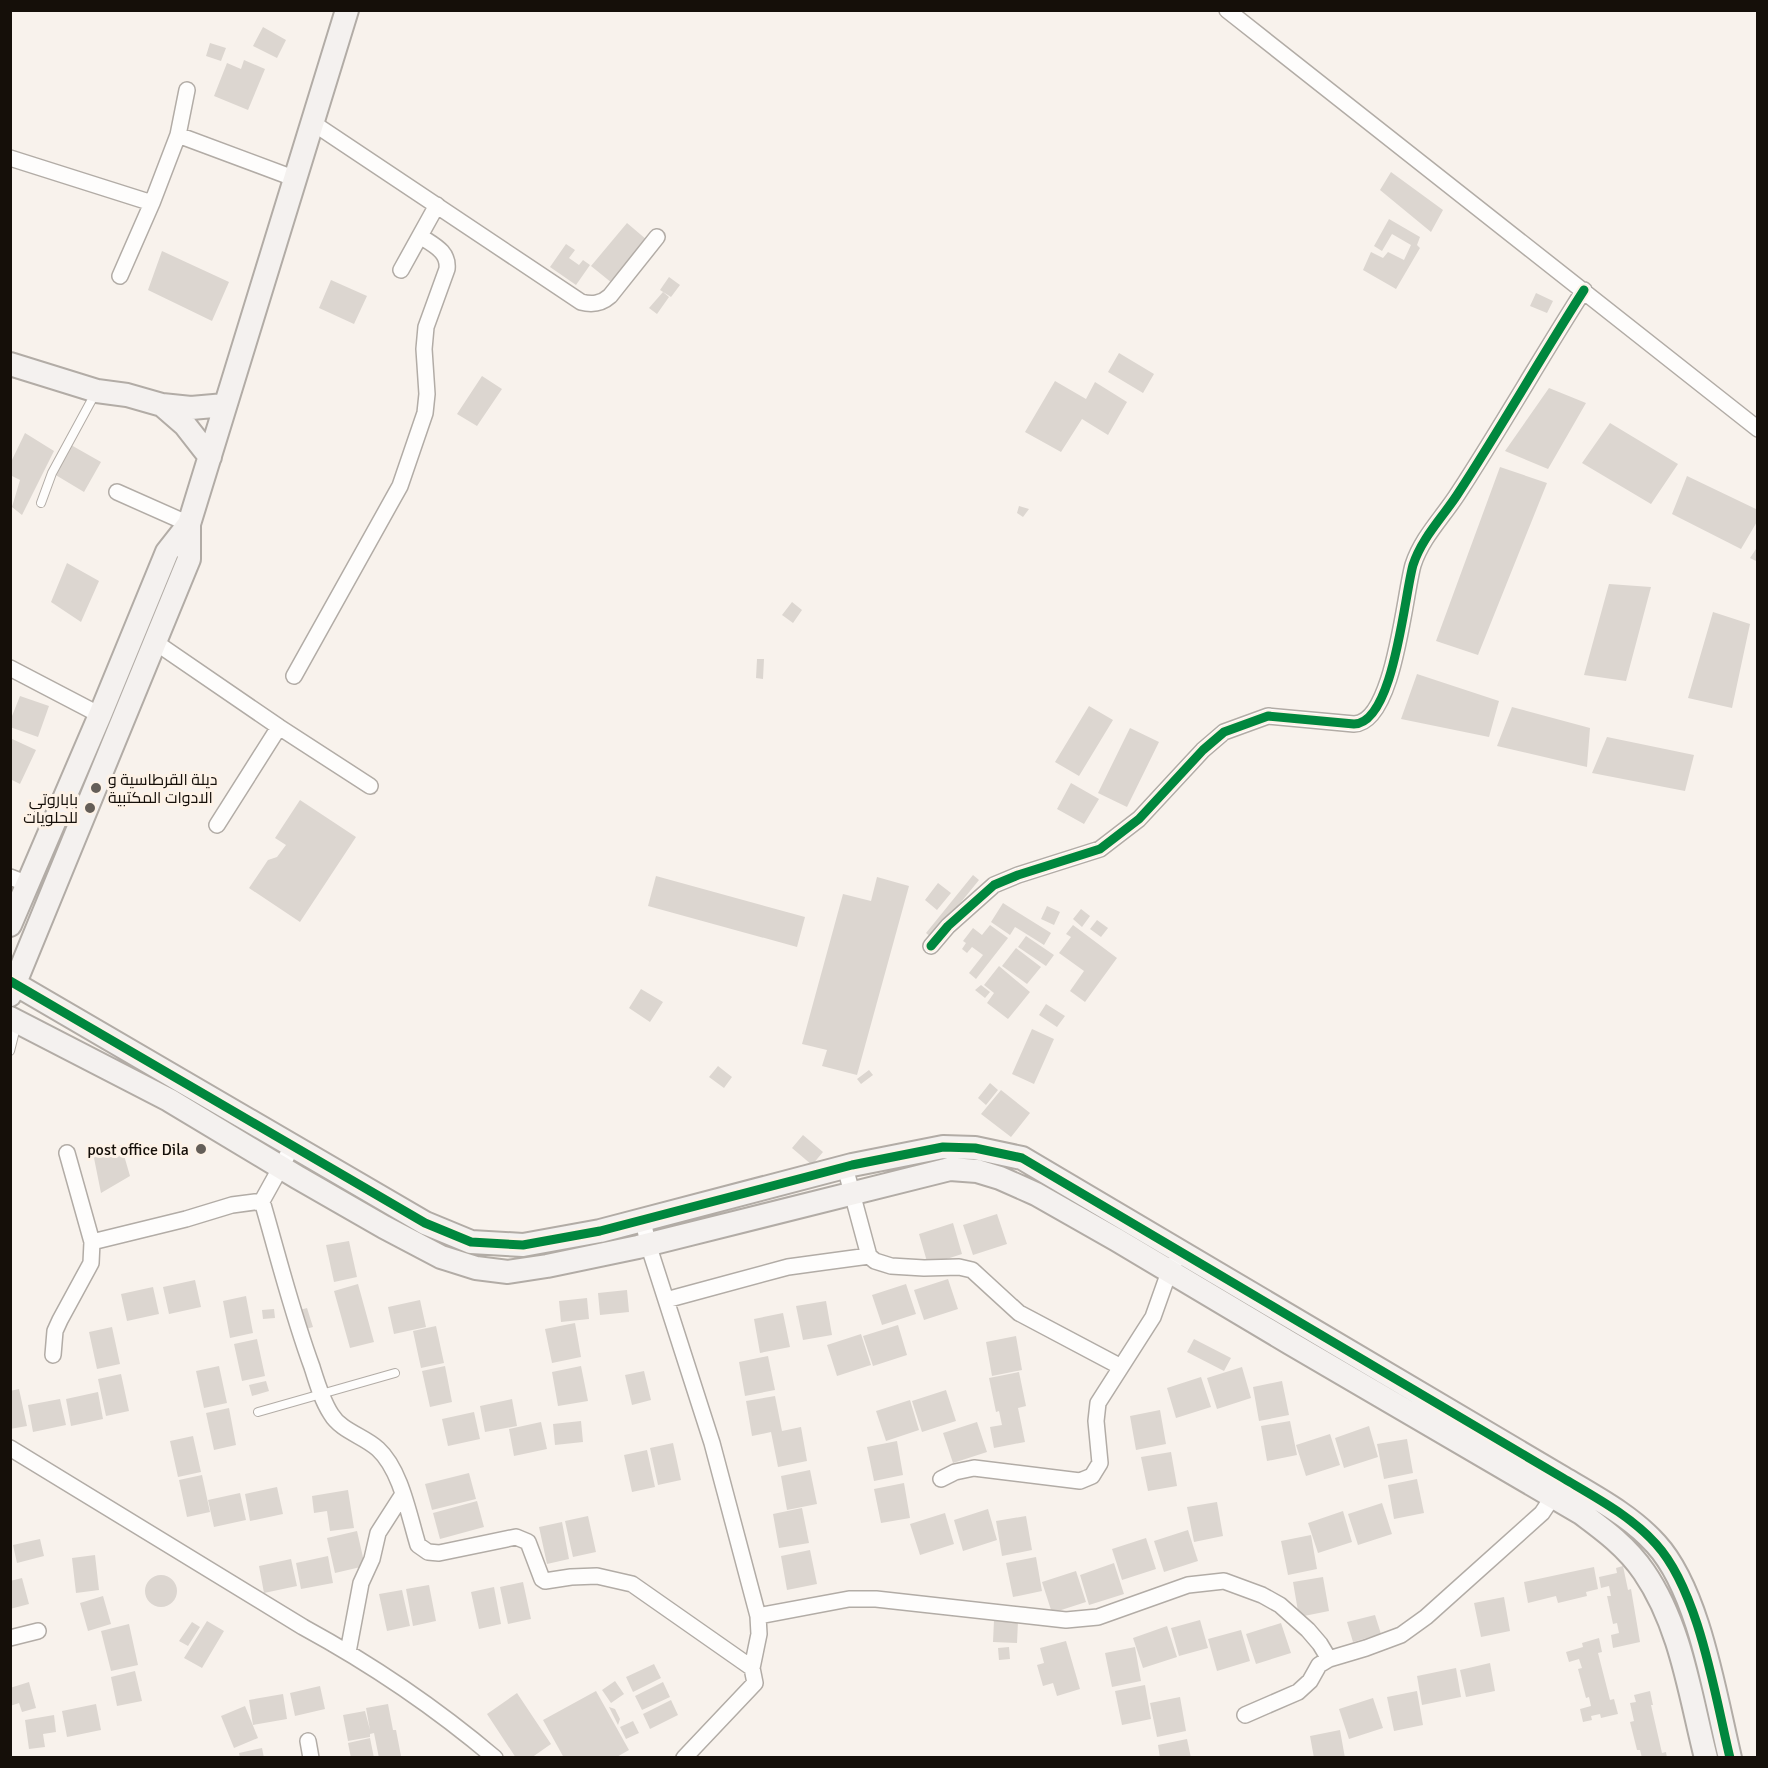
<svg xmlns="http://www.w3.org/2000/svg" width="1768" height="1768" font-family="Signika,Cairo,sans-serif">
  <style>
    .building { fill: #dcd6d0 }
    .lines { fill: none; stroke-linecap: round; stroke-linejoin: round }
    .lane-casing { stroke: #b2aca6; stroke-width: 10 }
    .street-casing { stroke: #b2aca6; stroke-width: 18 }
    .secondary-casing { stroke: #b2aca6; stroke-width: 26 }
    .lane { stroke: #fefdfc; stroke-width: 8 }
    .street { stroke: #fefdfc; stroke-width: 15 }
    .secondary { stroke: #f4f1ef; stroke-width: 22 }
    .cycleway-casing { stroke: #fdf2e7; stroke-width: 13 }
    .cycleway { stroke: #00873e; stroke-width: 9 }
    .poi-dot { fill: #645e58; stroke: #fdf2e7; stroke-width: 2 }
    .labels { text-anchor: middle; stroke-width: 6; stroke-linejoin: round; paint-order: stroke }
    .poi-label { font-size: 16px; fill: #150f09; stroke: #fdf2e7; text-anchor: end }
  </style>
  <rect width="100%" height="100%" fill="#f8f2ec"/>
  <!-- building -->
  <path class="building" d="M263 27 286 40 277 58 253 46Z
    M210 43 226 48 221 61 206 56Z
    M244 60 265 69 248 110 214 96 227 63 241 69Z
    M1391 172 1443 210 1431 232 1380 190Z
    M1389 219 1420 237 1417 245 1420 248 1396 289 1363 270 1371 252 1383 258 1388 252 1404 260 1411 245 1392 234 1382 251 1374 246Z
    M627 223 647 240 612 283 591 266Z
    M566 244 575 250 569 258 579 265 583 260 590 265 576 285 550 267Z
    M162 251 229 282 212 321 148 290Z
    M669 277 680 285 671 297 660 290Z
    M331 280 367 296 354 324 319 308Z
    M663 292 669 297 657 314 649 308Z
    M1536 293 1553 301 1547 313 1530 306Z
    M1119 353 1154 374 1143 393 1108 372Z
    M482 376 502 389 477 426 457 414Z
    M1055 381 1086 399 1095 382 1127 402 1108 435 1082 419 1061 452 1025 432Z
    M1549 388 1586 403 1548 469 1505 451Z
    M1610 423 1678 464 1651 504 1582 463Z
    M25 433 54 451 22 515 12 507 20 480 10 475V464Z
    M71 445 101 462 84 492 54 474Z
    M1500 467 1547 483 1478 655 1436 641Z
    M1687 476 1758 510V520L1741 549 1672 514Z
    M1019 506 1029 509 1023 517 1017 513Z
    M1758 546V562L1750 558Z
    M67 563 99 581 81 622 51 602Z
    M1609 584 1651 587 1626 681 1584 675Z
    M792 602 802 610 793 623 782 615Z
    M1713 612 1750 624 1732 708 1688 698Z
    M757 659H764L763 679 756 678Z
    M1417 674 1499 701 1489 737 1401 719Z
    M20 696 49 706 38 737 10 727V721Z
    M1089 706 1113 720 1079 776 1055 762Z
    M1512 707 1590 728 1587 767 1497 746Z
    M1130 728 1159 742 1127 807 1098 793Z
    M1607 737 1694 755 1685 791 1592 773Z
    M10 738 36 750 20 784 10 779Z
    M1071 783 1099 799 1084 824 1057 809Z
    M300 800 356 837 300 922 249 888 268 860 277 857 286 845 275 838Z
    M973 875 979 880 932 938 926 933Z
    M656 876 805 917 797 947 648 906Z
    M877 877 909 886 857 1075 822 1066 827 1050 802 1044 843 894 871 901Z
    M938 883 951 893 937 910 925 900Z
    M1003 903 1051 933 1044 945 1015 927 1010 935 991 922Z
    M1047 906 1060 912 1054 925 1041 919Z
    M1081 909 1090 916 1082 927 1073 919Z
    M1097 920 1108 928 1101 937 1090 929Z
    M990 925 1008 938 976 979 969 973 983 955 972 947 967 953 962 949 966 943 963 941 973 928 982 935Z
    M1073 925 1117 958 1085 1002 1070 991 1084 971 1059 953 1071 937 1066 934Z
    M1026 936 1054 955 1046 966 1018 947Z
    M1016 948 1041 967 1027 984 1002 966Z
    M999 966 1030 992 1008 1019 987 1003 994 993 984 985Z
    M981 985 990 992 985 998 975 990Z
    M641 989 663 1002 650 1022 629 1008Z
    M1046 1004 1065 1016 1057 1027 1039 1015Z
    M1032 1029 1054 1039 1034 1084 1012 1074Z
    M718 1066 732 1077 724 1088 709 1077Z
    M869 1070 873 1075 861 1084 857 1079Z
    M990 1083 998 1090 986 1105 978 1098Z
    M1001 1090 1030 1113 1011 1137 981 1114Z
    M803 1135 823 1152 812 1165 792 1148Z
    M121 1145 130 1176 101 1193 93 1153Z
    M997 1214 1007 1244 973 1255 963 1225Z
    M953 1223 962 1254 928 1265 919 1234Z
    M349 1241 357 1277 334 1282 326 1245Z
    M948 1279 958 1309 924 1320 914 1290Z
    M195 1280 201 1307 169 1314 163 1287Z
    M358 1284 374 1342 350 1348 334 1291Z
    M906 1284 916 1314 882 1325 872 1295Z
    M153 1287 159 1314 127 1321 121 1294Z
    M627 1290 629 1312 600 1315 598 1293Z
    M246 1296 253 1333 230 1338 223 1301Z
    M587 1298 589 1319 561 1322 559 1301Z
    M420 1300 426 1327 394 1334 388 1307Z
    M826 1301 832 1335 803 1340 796 1306Z
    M307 1308 313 1327 302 1330 296 1311Z
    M274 1309 275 1318 263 1319 262 1310Z
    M783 1313 790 1347 760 1353 754 1319Z
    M575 1323 581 1357 552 1363 545 1329Z
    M898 1325 907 1355 873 1366 863 1336Z
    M436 1326 444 1363 421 1368 413 1331Z
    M112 1327 120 1364 97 1369 89 1332Z
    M861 1334 871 1365 837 1376 827 1345Z
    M1016 1336 1022 1370 992 1376 986 1342Z
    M257 1339 265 1376 242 1381 234 1344Z
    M1194 1339 1231 1358 1224 1371 1187 1352Z
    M768 1356 775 1390 745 1396 739 1362Z
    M219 1366 227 1403 204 1408 196 1371Z
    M445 1366 452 1402 430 1407 422 1371Z
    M581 1366 588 1401 558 1406 552 1372Z
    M1242 1367 1251 1398 1217 1409 1207 1378Z
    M644 1371 651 1400 632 1405 625 1375Z
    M1019 1372 1026 1406 1018 1408 1025 1442 994 1448 990 1427 1002 1425 999 1411 996 1412 989 1378Z
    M121 1374 129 1411 106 1416 98 1379Z
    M1201 1377 1211 1407 1176 1418 1167 1388Z
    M266 1381 269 1391 252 1396 249 1385Z
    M1282 1381 1289 1415 1259 1421 1253 1387Z
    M19 1389 27 1426 10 1429V1391Z
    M946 1390 956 1421 922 1432 912 1401Z
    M98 1392 103 1419 71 1426 66 1399Z
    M775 1396 782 1431 801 1427 807 1461 778 1467 771 1432 752 1436 746 1401Z
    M60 1399 66 1425 33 1432 28 1405Z
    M512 1399 517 1426 485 1432 480 1406Z
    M910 1400 919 1430 886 1441 876 1411Z
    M229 1408 236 1445 214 1450 206 1413Z
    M1160 1410 1166 1444 1136 1450 1130 1416Z
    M474 1412 480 1439 448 1446 442 1419Z
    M581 1421 583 1442 555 1445 553 1424Z
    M1290 1421 1297 1455 1267 1461 1261 1426Z
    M541 1422 547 1449 514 1456 509 1429Z
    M977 1422 987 1452 953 1463 943 1433Z
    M1369 1426 1378 1457 1344 1468 1335 1438Z
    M1330 1434 1340 1465 1306 1476 1296 1445Z
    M193 1436 201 1472 178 1477 170 1441Z
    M1407 1439 1413 1473 1384 1479 1377 1444Z
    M897 1441 903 1475 874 1481 867 1447Z
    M673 1443 681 1480 658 1485 650 1448Z
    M647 1450 655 1487 632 1492 624 1455Z
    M1171 1452 1177 1486 1148 1491 1141 1457Z
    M810 1470 817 1504 787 1510 781 1476Z
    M469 1473 476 1499 432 1510 425 1484Z
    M202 1475 210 1512 187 1517 179 1480Z
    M1417 1479 1424 1513 1394 1519 1388 1485Z
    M904 1483 910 1518 881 1523 874 1489Z
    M277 1487 283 1514 250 1521 245 1494Z
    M348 1490 354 1528 330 1531 327 1511 314 1513 312 1496Z
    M240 1493 246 1520 214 1527 208 1500Z
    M477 1501 484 1527 440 1539 433 1513Z
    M1217 1502 1223 1536 1194 1542 1187 1507Z
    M1382 1503 1392 1534 1358 1545 1348 1514Z
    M802 1508 809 1543 779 1548 773 1514Z
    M988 1509 997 1540 963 1551 954 1520Z
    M1343 1511 1352 1542 1318 1553 1308 1523Z
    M945 1513 954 1544 920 1555 910 1524Z
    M588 1516 596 1552 573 1557 565 1521Z
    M1026 1516 1032 1550 1002 1556 996 1521Z
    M562 1522 569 1559 547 1564 539 1527Z
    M1188 1530 1198 1561 1164 1572 1154 1541Z
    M357 1531 365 1566 335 1573 327 1538Z
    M1311 1535 1317 1569 1288 1575 1281 1541Z
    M1146 1538 1156 1569 1122 1580 1112 1549Z
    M40 1539 44 1556 17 1563 13 1545Z
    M810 1550 817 1584 787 1590 781 1556Z
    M95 1555 99 1590 76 1593 72 1558Z
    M328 1556 333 1583 301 1589 296 1563Z
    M1036 1557 1042 1591 1013 1597 1006 1563Z
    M291 1559 297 1586 264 1593 259 1566Z
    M1114 1563 1124 1594 1089 1605 1080 1575Z
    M1623 1566 1628 1590 1631 1589 1640 1642 1613 1648 1611 1635 1619 1633 1617 1623 1613 1624 1607 1596H1611L1609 1586 1601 1588 1599 1577 1617 1573 1616 1568Z
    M1594 1567 1598 1589 1586 1592 1587 1596 1558 1603 1556 1596 1528 1603 1524 1582Z
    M1076 1571 1086 1602 1052 1613 1042 1582Z
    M145 1591a16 16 0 1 1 32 0a16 16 0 1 1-32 0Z
    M1323 1577 1329 1611 1299 1617 1293 1582Z
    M22 1578 29 1604 10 1609V1581Z
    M523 1582 531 1619 508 1624 500 1587Z
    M429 1585 436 1621 413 1626 406 1589Z
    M494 1587 501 1624 479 1629 471 1592Z
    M402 1590 410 1626 387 1631 379 1594Z
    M103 1596 111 1624 88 1631 80 1603Z
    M1504 1597 1510 1631 1481 1637 1474 1603Z
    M1375 1615 1381 1634 1353 1642 1347 1622Z
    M994 1620 1018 1621 1017 1643 993 1642Z
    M1200 1620 1208 1648 1179 1656 1171 1628Z
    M207 1621 224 1631 202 1668 184 1658Z
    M192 1622 200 1627 188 1646 179 1641Z
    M1281 1623 1291 1653 1256 1664 1246 1634Z
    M129 1624 138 1665 111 1671 101 1631Z
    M1167 1626 1177 1657 1143 1668 1133 1638Z
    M1241 1630 1250 1661 1217 1671 1208 1639Z
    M1599 1638 1602 1652 1598 1653 1610 1700 1614 1699 1618 1714 1601 1718 1600 1714 1591 1716 1592 1720 1583 1722 1580 1709 1591 1706 1589 1697 1586 1698 1578 1669 1582 1668 1579 1659 1569 1662 1566 1652 1583 1647 1582 1643Z
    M1066 1641 1080 1689 1057 1696 1053 1683 1043 1686 1037 1665 1044 1663 1040 1648Z
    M1009 1647 1010 1659 999 1660 998 1648Z
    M1135 1647 1141 1681 1112 1687 1105 1653Z
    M1490 1663 1495 1691 1466 1697 1460 1670Z
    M654 1664 661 1678 633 1692 626 1677Z
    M1456 1668 1461 1697 1422 1705 1417 1676Z
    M135 1671 142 1701 117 1706 111 1677Z
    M615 1681 624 1694 611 1703 602 1690Z
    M29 1682 36 1708 22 1712 19 1703 10 1706V1688Z
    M663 1682 670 1697 642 1710 635 1696Z
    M1145 1685 1151 1719 1122 1725 1115 1691Z
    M320 1686 325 1709 295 1716 290 1693Z
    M596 1691 629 1750 615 1758H564L543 1720Z
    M1417 1691 1423 1725 1394 1731 1387 1697Z
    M1650 1691 1653 1705H1651L1662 1753 1666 1752 1667 1758H1642L1640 1750H1637L1630 1722 1634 1721 1630 1703 1636 1702 1634 1695Z
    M517 1693 551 1744 531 1758H516L487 1714Z
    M283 1694 287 1719 253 1725 249 1700Z
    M1180 1697 1186 1731 1157 1737 1150 1703Z
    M1373 1698 1383 1728 1349 1739 1339 1709Z
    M671 1700 678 1715 650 1729 643 1714Z
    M96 1704 101 1730 67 1737 62 1711Z
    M388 1704 393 1730H396L401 1756 379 1758 374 1733 370 1734V1737L348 1741 343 1715 365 1711 370 1730 366 1708Z
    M245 1706 258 1738 234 1748 221 1716Z
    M609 1707 615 1709 620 1719 618 1725Z
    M54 1715 56 1732 43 1734 45 1747 29 1749 25 1720Z
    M633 1721 639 1733 626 1739 620 1727Z
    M1340 1730 1345 1758H1314L1310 1736Z
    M370 1738 374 1758H351L348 1743Z
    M1187 1739 1191 1758H1160L1158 1745Z
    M262 1748 264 1758H240L239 1753Z"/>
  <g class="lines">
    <defs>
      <path id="lane" d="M41 503 52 473 96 392
        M10 1051 17 1023
        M258 1412 395 1373"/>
      <path id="street" d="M1227 10 1758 429
        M313 123 581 302C592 305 601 304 610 296L657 237
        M178 135 187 90
        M10 158 152 203 178 135 296 179
        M401 270 437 205
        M120 276 152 203
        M117 492 189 524
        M155 642 279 727 370 786
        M10 668 100 715
        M294 676 400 486 425 413 427 394 424 349 426 327 447 269C449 251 433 245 420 236
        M217 825 279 727
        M10 877 28 884
        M931 946 948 926 994 885 1018 875 1100 849 1139 819 1203 750 1224 732 1268 716 1354 724C1394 723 1404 597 1413 565 1422 537 1444 516 1459 492 1502 426 1541 357 1584 290
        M67 1153 92 1242 186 1219 232 1205 262 1201 293 1145
        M845 1167 869 1256 875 1261 891 1266 924 1268 959 1267 972 1270 1019 1313 1121 1367
        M262 1201C278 1256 292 1313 312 1367 317 1383 322 1400 331 1414 341 1431 364 1436 378 1449 401 1470 409 1516 418 1545L428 1552 439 1553 516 1537 528 1542 542 1579 545 1581 571 1577 597 1576 632 1584 752 1668 755 1683 684 1758
        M643 1220 648 1244 712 1443 758 1616 759 1634 752 1668
        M666 1300 788 1267 869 1256
        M53 1355 55 1331 60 1320 91 1263 92 1242
        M10 1448 303 1627C371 1664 436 1708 495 1758
        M941 1479 955 1472 974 1468 1080 1481 1092 1476 1100 1463 1096 1421 1098 1403 1153 1317 1169 1272 1174 1264
        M758 1616 849 1599H876L1066 1620 1098 1617 1188 1585 1224 1581 1262 1595 1280 1605 1308 1630 1320 1644 1329 1659
        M10 1638 38 1631
        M348 1652 361 1583 372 1559 378 1533 403 1494
        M1245 1715 1298 1692 1310 1681 1319 1665 1329 1659 1366 1648 1401 1635 1426 1617 1542 1513 1558 1489
        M308 1741 311 1758"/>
      <path id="secondary" d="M10 364 97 391 127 395 162 405 191 408 225 405
        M162 405 185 425 210 457
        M10 925 100 715 167 552 189 524
        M10 981 425 1223 471 1242 523 1245 600 1231 852 1165 943 1147 975 1148 1022 1158 1563 1478C1595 1497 1631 1516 1656 1544 1699 1591 1715 1696 1730 1758
        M10 995 189 559V524L347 10
        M10 1018 169 1100 297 1177 384 1227 441 1257 476 1268 508 1272 547 1266 638 1247 950 1169 977 1171 1000 1178 1036 1194 1117 1240 1290 1343 1581 1513C1604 1530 1627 1547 1644 1572 1681 1626 1690 1695 1706 1758"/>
    </defs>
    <!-- lane casing -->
    <use href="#lane" class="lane-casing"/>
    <!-- street casing -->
    <use href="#street" class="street-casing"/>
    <!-- secondary casing -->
    <use href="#secondary" class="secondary-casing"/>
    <!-- lane -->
    <use href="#lane" class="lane"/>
    <!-- street -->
    <use href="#street" class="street"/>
    <!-- secondary -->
    <use href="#secondary" class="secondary"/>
    <defs>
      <path id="cycleway" d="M931 946 948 926 994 885 1018 875 1100 849 1139 819 1203 750 1224 732 1268 716 1354 724C1394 723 1404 597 1413 565 1422 537 1444 516 1459 492 1502 426 1541 357 1584 290
        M10 981 425 1223 471 1242 523 1245 600 1231 852 1165 943 1147 975 1148 1022 1158 1563 1478C1595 1497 1631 1516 1656 1544 1699 1591 1715 1696 1730 1758"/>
    </defs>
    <!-- cycleway casing -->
    <use href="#cycleway" class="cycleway-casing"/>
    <!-- cycleway -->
    <use href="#cycleway" class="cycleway"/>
  </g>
  <!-- markers -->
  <g class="poi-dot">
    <circle cx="96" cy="788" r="6"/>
    <circle cx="90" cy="808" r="6"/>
    <circle cx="201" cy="1149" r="6"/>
  </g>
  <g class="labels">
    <!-- poi labels -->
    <g class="poi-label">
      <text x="108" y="785" text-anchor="start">ديلة القرطاسية و<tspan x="108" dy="18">الادوات المكتبية</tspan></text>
      <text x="78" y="805">باباروتي<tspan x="78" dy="18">للحلويات</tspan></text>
      <text x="189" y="1155">post office Dila</text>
    </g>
  </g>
  <!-- border -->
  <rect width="1768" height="1768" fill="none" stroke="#150f09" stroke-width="24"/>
</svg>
